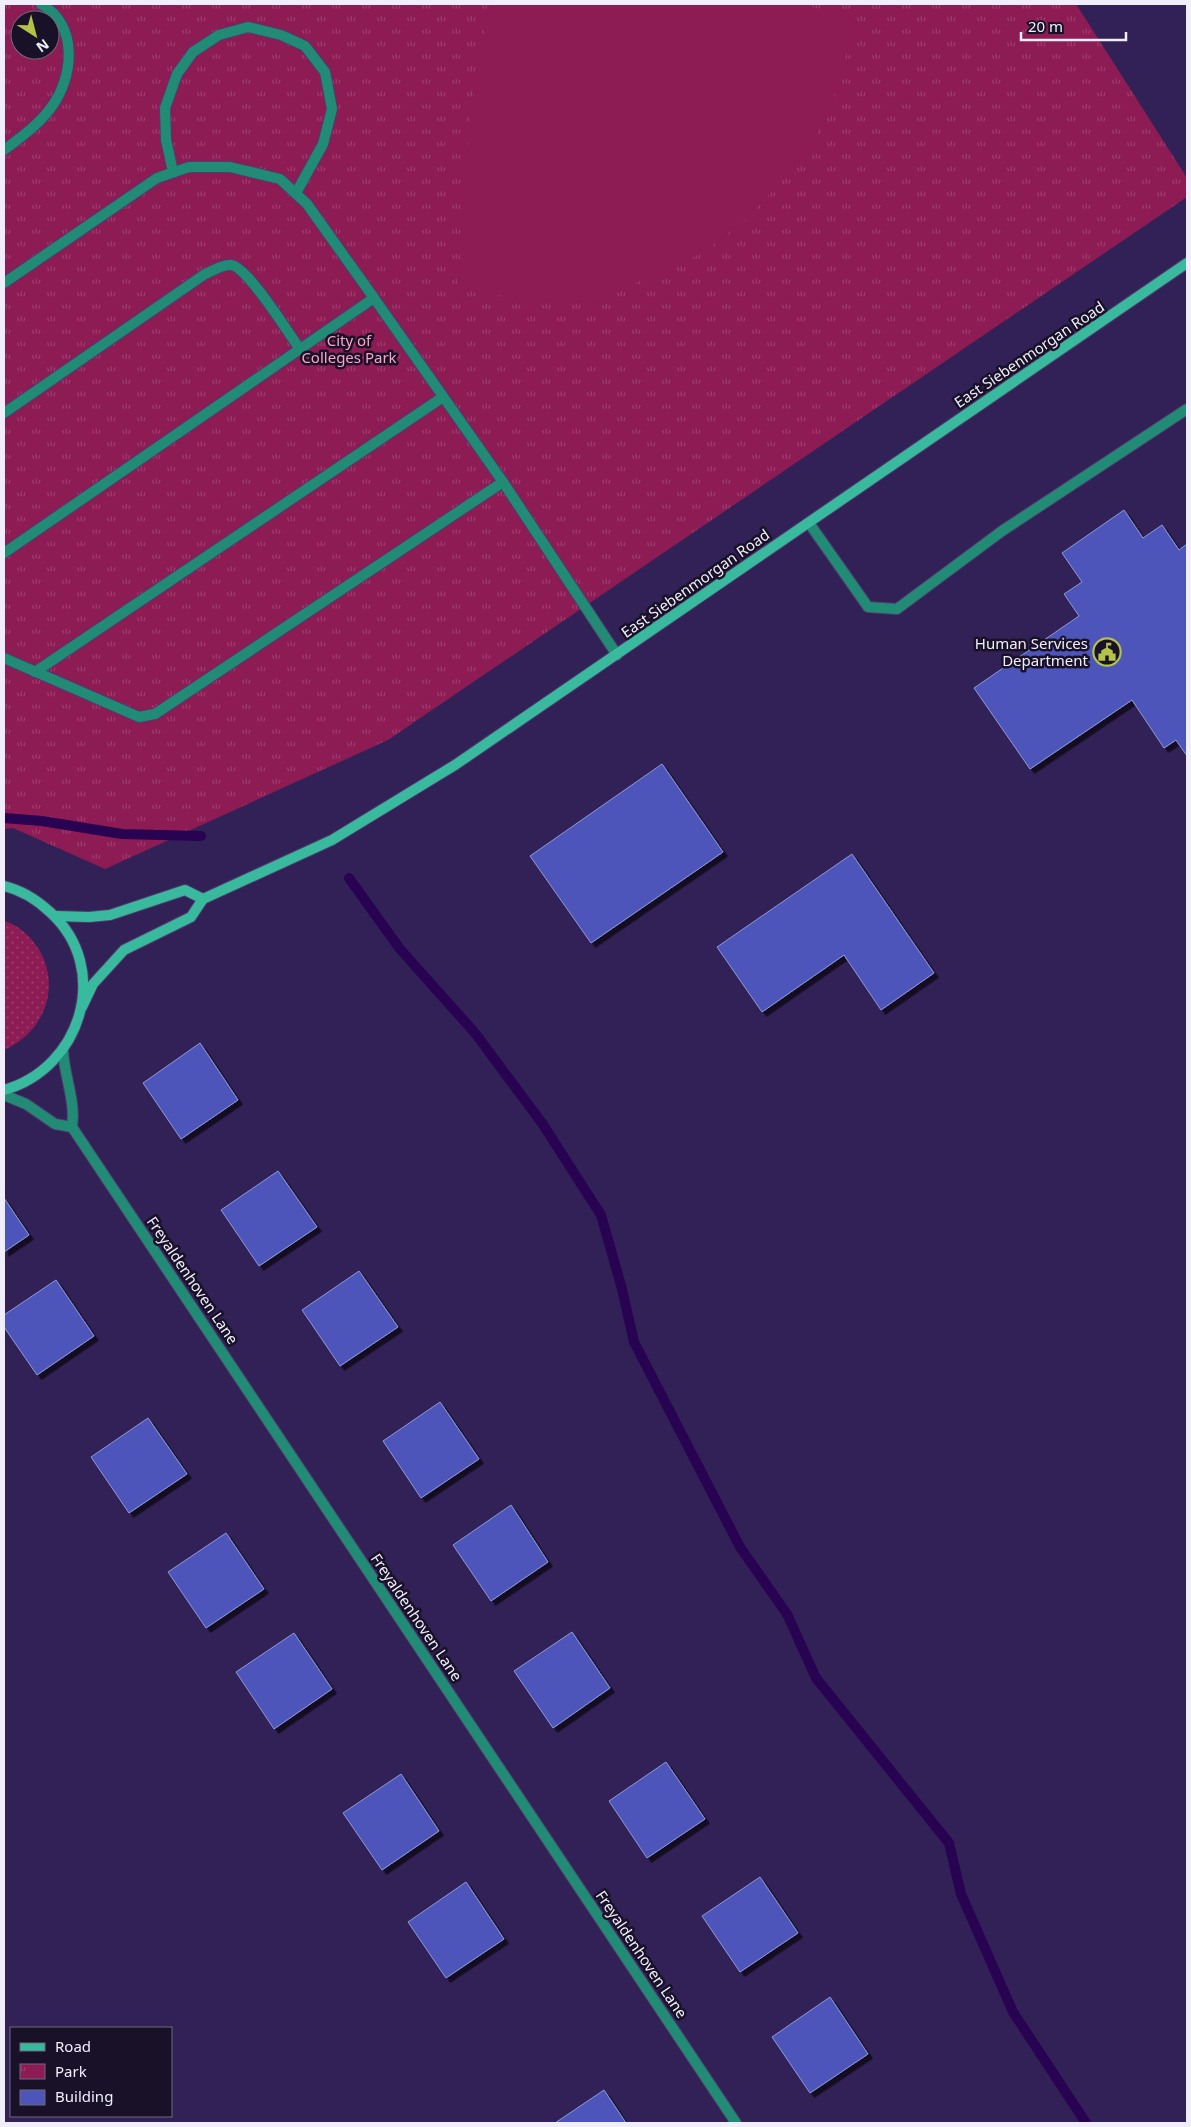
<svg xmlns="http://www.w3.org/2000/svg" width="1191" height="2127" font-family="'Noto Sans',sans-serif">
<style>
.grass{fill:url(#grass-dots)}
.park{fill:url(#park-tufts);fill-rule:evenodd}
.pitch{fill:#8d1b54}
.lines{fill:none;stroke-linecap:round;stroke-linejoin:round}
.stream{stroke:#270352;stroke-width:10}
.building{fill:#4d55ba;stroke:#8d99d7;filter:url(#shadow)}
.lane-casing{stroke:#4d3e6d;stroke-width:12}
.street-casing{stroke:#4d3e6d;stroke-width:12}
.secondary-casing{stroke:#4d3e6d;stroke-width:12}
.lane{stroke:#228b75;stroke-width:10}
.street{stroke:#228b75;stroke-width:10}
.secondary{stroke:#39ba9f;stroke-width:10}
.labels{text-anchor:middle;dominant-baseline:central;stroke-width:5;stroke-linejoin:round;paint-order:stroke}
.park-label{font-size:15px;fill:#fca4c5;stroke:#181128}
.street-label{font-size:15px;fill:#f1eefc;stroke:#181128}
.poi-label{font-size:15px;fill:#f1eefc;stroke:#181128;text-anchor:end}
</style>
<defs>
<pattern id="grass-dots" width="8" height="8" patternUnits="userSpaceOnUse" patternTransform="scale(1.25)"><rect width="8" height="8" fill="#8d1b54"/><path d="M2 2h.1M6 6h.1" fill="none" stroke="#9e3c6e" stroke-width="1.8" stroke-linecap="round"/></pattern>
<pattern id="park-tufts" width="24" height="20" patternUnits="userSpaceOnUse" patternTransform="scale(1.25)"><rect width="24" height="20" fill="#8d1b54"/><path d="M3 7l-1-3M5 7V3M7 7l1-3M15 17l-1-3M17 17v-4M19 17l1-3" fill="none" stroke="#9e3c6e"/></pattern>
<filter id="shadow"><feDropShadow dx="4.5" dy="4.5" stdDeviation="0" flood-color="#0009"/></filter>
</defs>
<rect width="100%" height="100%" fill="#322156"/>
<path class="grass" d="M4 921C14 923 25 932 32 940 64 978 48 1031 4 1050Z"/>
<path class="park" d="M4 4H1076L1187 178V197L388 740 105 869 13 828 4 829ZM20 20H50V50H20Z"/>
<polygon class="pitch" points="489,4 802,4 856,20 828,116 796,166 747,218 708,249 678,265 633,284 593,296 532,300 458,289 469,125"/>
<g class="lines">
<g class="stream">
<polyline points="4,818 42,821 122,834 201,836"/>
<polyline points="349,878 400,949 475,1033 542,1123 601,1215 622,1289 634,1342 740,1547 787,1614 816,1678 949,1843 961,1894 1013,2012 1086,2123"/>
</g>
</g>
<g class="building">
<polygon points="1124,510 1143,538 1162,525 1179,550 1187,544 1187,756 1176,740 1164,748 1132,700 1030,769 974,688 1079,616 1064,594 1082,582 1062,553"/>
<polygon points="662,764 723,852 591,943 530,856"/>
<polygon points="852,854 934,973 881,1010 844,955 762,1012 717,947"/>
<polygon points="200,1043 238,1100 181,1139 143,1083"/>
<polygon points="278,1171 317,1227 259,1266 221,1210"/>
<polygon points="4,1198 29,1235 4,1252"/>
<polygon points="359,1271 398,1327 340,1366 302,1310"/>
<polygon points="56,1280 94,1336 37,1375 4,1327 4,1315"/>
<polygon points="440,1402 479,1459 421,1498 383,1441"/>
<polygon points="148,1418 187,1474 129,1513 91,1457"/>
<polygon points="511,1505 548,1562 491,1601 453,1545"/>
<polygon points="226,1533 264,1589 206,1628 168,1572"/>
<polygon points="572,1632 610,1688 553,1728 514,1671"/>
<polygon points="294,1633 332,1689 274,1729 236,1672"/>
<polygon points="666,1762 705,1819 647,1858 609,1801"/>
<polygon points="401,1774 439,1831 382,1870 343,1813"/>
<polygon points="760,1877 798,1933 740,1972 702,1916"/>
<polygon points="466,1882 504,1939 446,1978 408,1922"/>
<polygon points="830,1997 868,2054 810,2093 772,2037"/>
<polygon points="604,2090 626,2123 555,2123"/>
</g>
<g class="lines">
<g class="lane-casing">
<g id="lane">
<path d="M4 150C20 138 38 125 50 109 74 78 79 25 41 4"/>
<polyline points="173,172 166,140 165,108 177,74 193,52 219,35 248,27 281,35 305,46 325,72 332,109 323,144 296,193"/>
<polyline points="4,283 157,178 189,167 230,167 280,179 307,204 374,298"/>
<path d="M4 413 205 274C213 271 222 264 231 265 248 267 288 333 300 349L374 298 503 482 617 655"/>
<polyline points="809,523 868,607 897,609 1002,531 1187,409"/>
<polyline points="4,553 300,349"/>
<polyline points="4,658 139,717 155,714 503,482"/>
<polyline points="35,672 443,397"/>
</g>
</g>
<g class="street-casing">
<g id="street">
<path d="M63 1050C64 1076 76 1101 72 1127L736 2123"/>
<polyline points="4,1095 26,1104 55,1124 72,1127"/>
</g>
</g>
<g class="secondary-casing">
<g id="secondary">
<path d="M4 886C21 890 37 900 50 912 112 968 82 1068 4 1090"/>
<polyline points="55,916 89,917 110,915 185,890 203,899"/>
<polyline points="82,1007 93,984 124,950 191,917 203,899 332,840 455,765 1187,263"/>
</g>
</g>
<use href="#lane" class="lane"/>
<use href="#street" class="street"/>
<use href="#secondary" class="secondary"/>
</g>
<defs>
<g id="civic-ring" transform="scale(1.4375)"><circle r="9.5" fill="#181128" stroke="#b4c24a" stroke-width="1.5"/><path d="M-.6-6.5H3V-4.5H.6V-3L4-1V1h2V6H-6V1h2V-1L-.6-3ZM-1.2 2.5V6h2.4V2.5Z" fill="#b4c24a"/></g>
</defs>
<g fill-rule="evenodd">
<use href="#civic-ring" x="1107" y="652"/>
</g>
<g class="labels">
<g class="park-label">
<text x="349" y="340">City of<tspan x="349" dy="17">Colleges Park</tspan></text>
</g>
<g class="street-label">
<text transform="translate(1029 354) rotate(-34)">East Siebenmorgan Road</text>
<text transform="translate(695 583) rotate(-35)">East Siebenmorgan Road</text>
<text transform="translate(193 1280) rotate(56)">Freyaldenhoven Lane</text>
<text transform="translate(417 1617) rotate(56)">Freyaldenhoven Lane</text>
<text transform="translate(642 1954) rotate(56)">Freyaldenhoven Lane</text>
</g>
<g class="poi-label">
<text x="1088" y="643">Human Services<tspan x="1088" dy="17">Department</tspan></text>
</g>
</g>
<rect width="1191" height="2127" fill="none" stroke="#f1eefc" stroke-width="10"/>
<rect x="10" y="2027" width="162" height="90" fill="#181128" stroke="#6f697d"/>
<rect x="20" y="2043" width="25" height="8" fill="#39ba9f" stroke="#6f697d"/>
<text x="55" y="2052" font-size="15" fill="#f1eefc">Road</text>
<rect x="20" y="2064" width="25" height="15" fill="url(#park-tufts)" stroke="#6f697d"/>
<text x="55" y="2077" font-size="15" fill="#f1eefc">Park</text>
<rect x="20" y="2090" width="25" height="15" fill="#4d55ba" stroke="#6f697d"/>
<text x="55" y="2102" font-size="15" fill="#f1eefc">Building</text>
<g transform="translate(35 35) rotate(144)"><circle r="24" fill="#181128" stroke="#6f697d"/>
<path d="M0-4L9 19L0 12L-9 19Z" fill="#b4c24a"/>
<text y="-8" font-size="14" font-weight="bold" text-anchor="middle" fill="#f1eefc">N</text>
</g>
<path d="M1021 32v8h105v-8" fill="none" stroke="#f1eefc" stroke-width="2.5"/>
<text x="1028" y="32" font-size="15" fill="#f1eefc" stroke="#181128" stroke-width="4" paint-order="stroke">20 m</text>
</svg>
